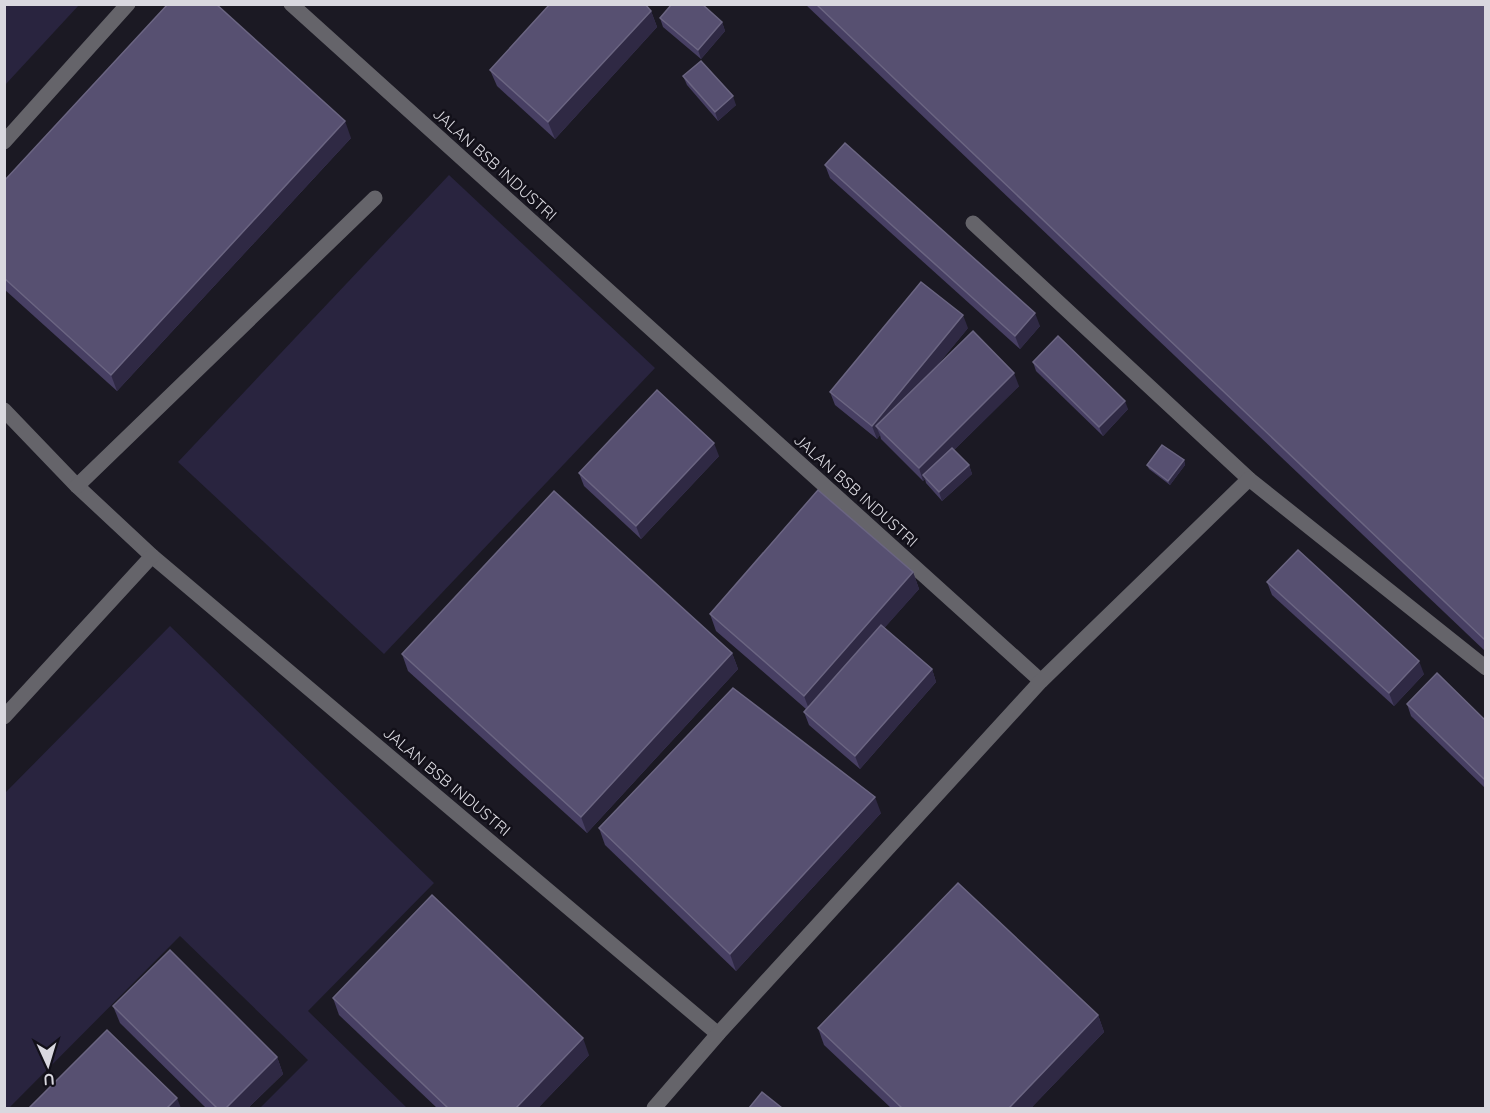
<svg xmlns="http://www.w3.org/2000/svg" width="1490" height="1113" font-family="Quicksand,sans-serif">
<style>
.green{fill:#29243f}
.lines{fill:none;stroke-linecap:round;stroke-linejoin:round}
.minor{stroke:#65646a;stroke-width:15}
.wall{fill:#473f63}
.shaded-wall{fill:#2f2944}
.building{fill:#575071;stroke:#6b6582;stroke-width:1.5}
.labels{text-anchor:middle;dominant-baseline:central;stroke-width:5;stroke-linejoin:round;paint-order:stroke}
.street-label{font-size:16px;fill:#d9d8df;stroke:#121019}
</style>
<rect width="100%" height="100%" fill="#1b1923"/>
<g class="green">
<polygon points="5,4 79,5 5,85 4,5"/>
<polygon points="449,175 655,368 384,654 178,462"/>
<polygon points="170,626 434,883 308,1011 407,1108 260,1108 308,1060 180,936 9,1108 5,1108 5,793"/>
</g>
<g class="lines">
<g class="minor">
<polyline points="291,4 1041,681"/>
<polyline points="4,142 128,4"/>
<polyline points="973,223 1249,479"/>
<polyline points="4,410 77,486 152,556 718,1034"/>
<polyline points="77,486 375,198"/>
<polyline points="4,717 152,556"/>
<polyline points="654,1108 718,1034 1041,681 1249,479 1486,668"/>
</g>
</g>
<g class="wall">
<polygon points="805,4 1485,4 1485,651"/>
<polygon points="651,11 657,27 555,139 497,86 490,70"/>
<polygon points="660,18 722,22 725,31 701,59 663,27"/>
<polygon points="683,76 736,105 718,121 687,85"/>
<polygon points="351,138 117,391 4,289 4,181"/>
<polygon points="825,165 1040,326 1020,349 830,178"/>
<polygon points="968,328 934,369 1019,386 954,450 969,465 972,474 942,501 926,483 925,479 923,481 881,439 880,435 877,439 835,405 830,392"/>
<polygon points="1033,362 1128,409 1103,436 1036,371"/>
<polygon points="719,456 641,539 584,486 579,473"/>
<polygon points="1184,460 1185,465 1170,485 1149,469 1147,465"/>
<polygon points="913,572 919,589 884,628 932,669 936,682 860,769 809,725 804,712 806,709 716,631 710,614"/>
<polygon points="1267,582 1424,674 1394,706 1272,595"/>
<polygon points="732,653 738,669 587,833 408,671 402,654"/>
<polygon points="1407,704 1485,720 1485,788 1411,716"/>
<polygon points="881,813 736,971 605,845 599,828"/>
<polygon points="333,998 589,1055 538,1108 437,1108 339,1015"/>
<polygon points="113,1006 277,1057 283,1074 248,1108 206,1108 120,1023"/>
<polygon points="1098,1015 1104,1032 1031,1108 891,1108 824,1045 818,1028"/>
</g>
<g class="shaded-wall">
<polygon points="651,11 657,27 555,139 548,122"/>
<polygon points="722,22 725,31 701,59 698,50"/>
<polygon points="733,96 736,105 718,121 715,112"/>
<polygon points="345,121 351,138 117,391 111,375"/>
<polygon points="1035,313 1040,326 1020,349 1015,336"/>
<polygon points="963,315 968,328 883,432 876,426 880,435 877,439 872,426"/>
<polygon points="1014,373 1019,386 926,478 923,475 925,479 923,481 919,468"/>
<polygon points="1125,401 1128,409 1103,436 1099,427"/>
<polygon points="714,443 719,456 641,539 636,526"/>
<polygon points="1184,460 1185,465 1170,485 1168,481"/>
<polygon points="969,465 972,474 942,501 939,492"/>
<polygon points="913,572 919,589 810,712 804,696"/>
<polygon points="732,653 738,669 587,833 581,817"/>
<polygon points="1419,661 1424,674 1394,706 1389,693"/>
<polygon points="932,669 936,682 860,769 855,756"/>
<polygon points="875,797 881,813 736,971 730,954"/>
<polygon points="1098,1015 1104,1032 1031,1108 1009,1108"/>
<polygon points="583,1038 589,1055 538,1108 516,1108"/>
<polygon points="277,1057 283,1074 248,1108 226,1108"/>
<polygon points="177,1098 181,1108 167,1108"/>
</g>
<g class="building">
<polygon points="168,4 216,4 345,121 111,375 4,278 4,181"/>
<polygon points="550,4 645,4 651,11 548,122 490,70"/>
<polygon points="672,4 702,4 722,22 698,50 660,18"/>
<polygon points="816,4 1485,4 1485,640"/>
<polygon points="701,61 733,96 715,112 683,76"/>
<polygon points="845,143 1035,313 1015,336 825,165"/>
<polygon points="921,282 963,315 872,426 830,392"/>
<polygon points="973,331 1014,373 919,468 876,426"/>
<polygon points="1058,336 1125,401 1099,427 1033,362"/>
<polygon points="657,390 714,443 636,526 579,473"/>
<polygon points="1162,445 1184,460 1168,481 1147,465"/>
<polygon points="952,448 969,465 939,492 923,475"/>
<polygon points="818,490 913,572 804,696 710,614"/>
<polygon points="554,491 732,653 581,817 402,654"/>
<polygon points="1298,550 1419,661 1389,693 1267,582"/>
<polygon points="881,625 932,669 855,756 804,712"/>
<polygon points="1437,673 1485,720 1485,780 1407,704"/>
<polygon points="733,688 875,797 730,954 599,828"/>
<polygon points="958,883 1098,1015 1009,1108 902,1108 818,1028"/>
<polygon points="432,895 583,1038 516,1108 448,1108 333,998"/>
<polygon points="170,950 277,1057 226,1108 217,1108 113,1006"/>
<polygon points="107,1030 177,1098 167,1108 29,1108"/>
<polygon points="762,1092 782,1108 749,1108"/>
</g>
<g class="labels">
<g class="street-label">
<text transform="translate(495 164) rotate(42)">JALAN BSB INDUSTRI</text>
<text transform="translate(856 490) rotate(42)">JALAN BSB INDUSTRI</text>
<text transform="translate(447 781) rotate(40)">JALAN BSB INDUSTRI</text>
</g>
</g>
<rect width="1490" height="1113" fill="none" stroke="#d9d8df" stroke-width="12"/>
<g transform="translate(48 1065) rotate(176)" stroke="#121019" stroke-width="4.5" paint-order="stroke">
<path d="M0-4.5L10 22L0 15L-10 22Z" fill="#d9d8df"/>
<text y="-9" font-size="16" font-weight="bold" text-anchor="middle" fill="#d9d8df">U</text>
</g>
</svg>
